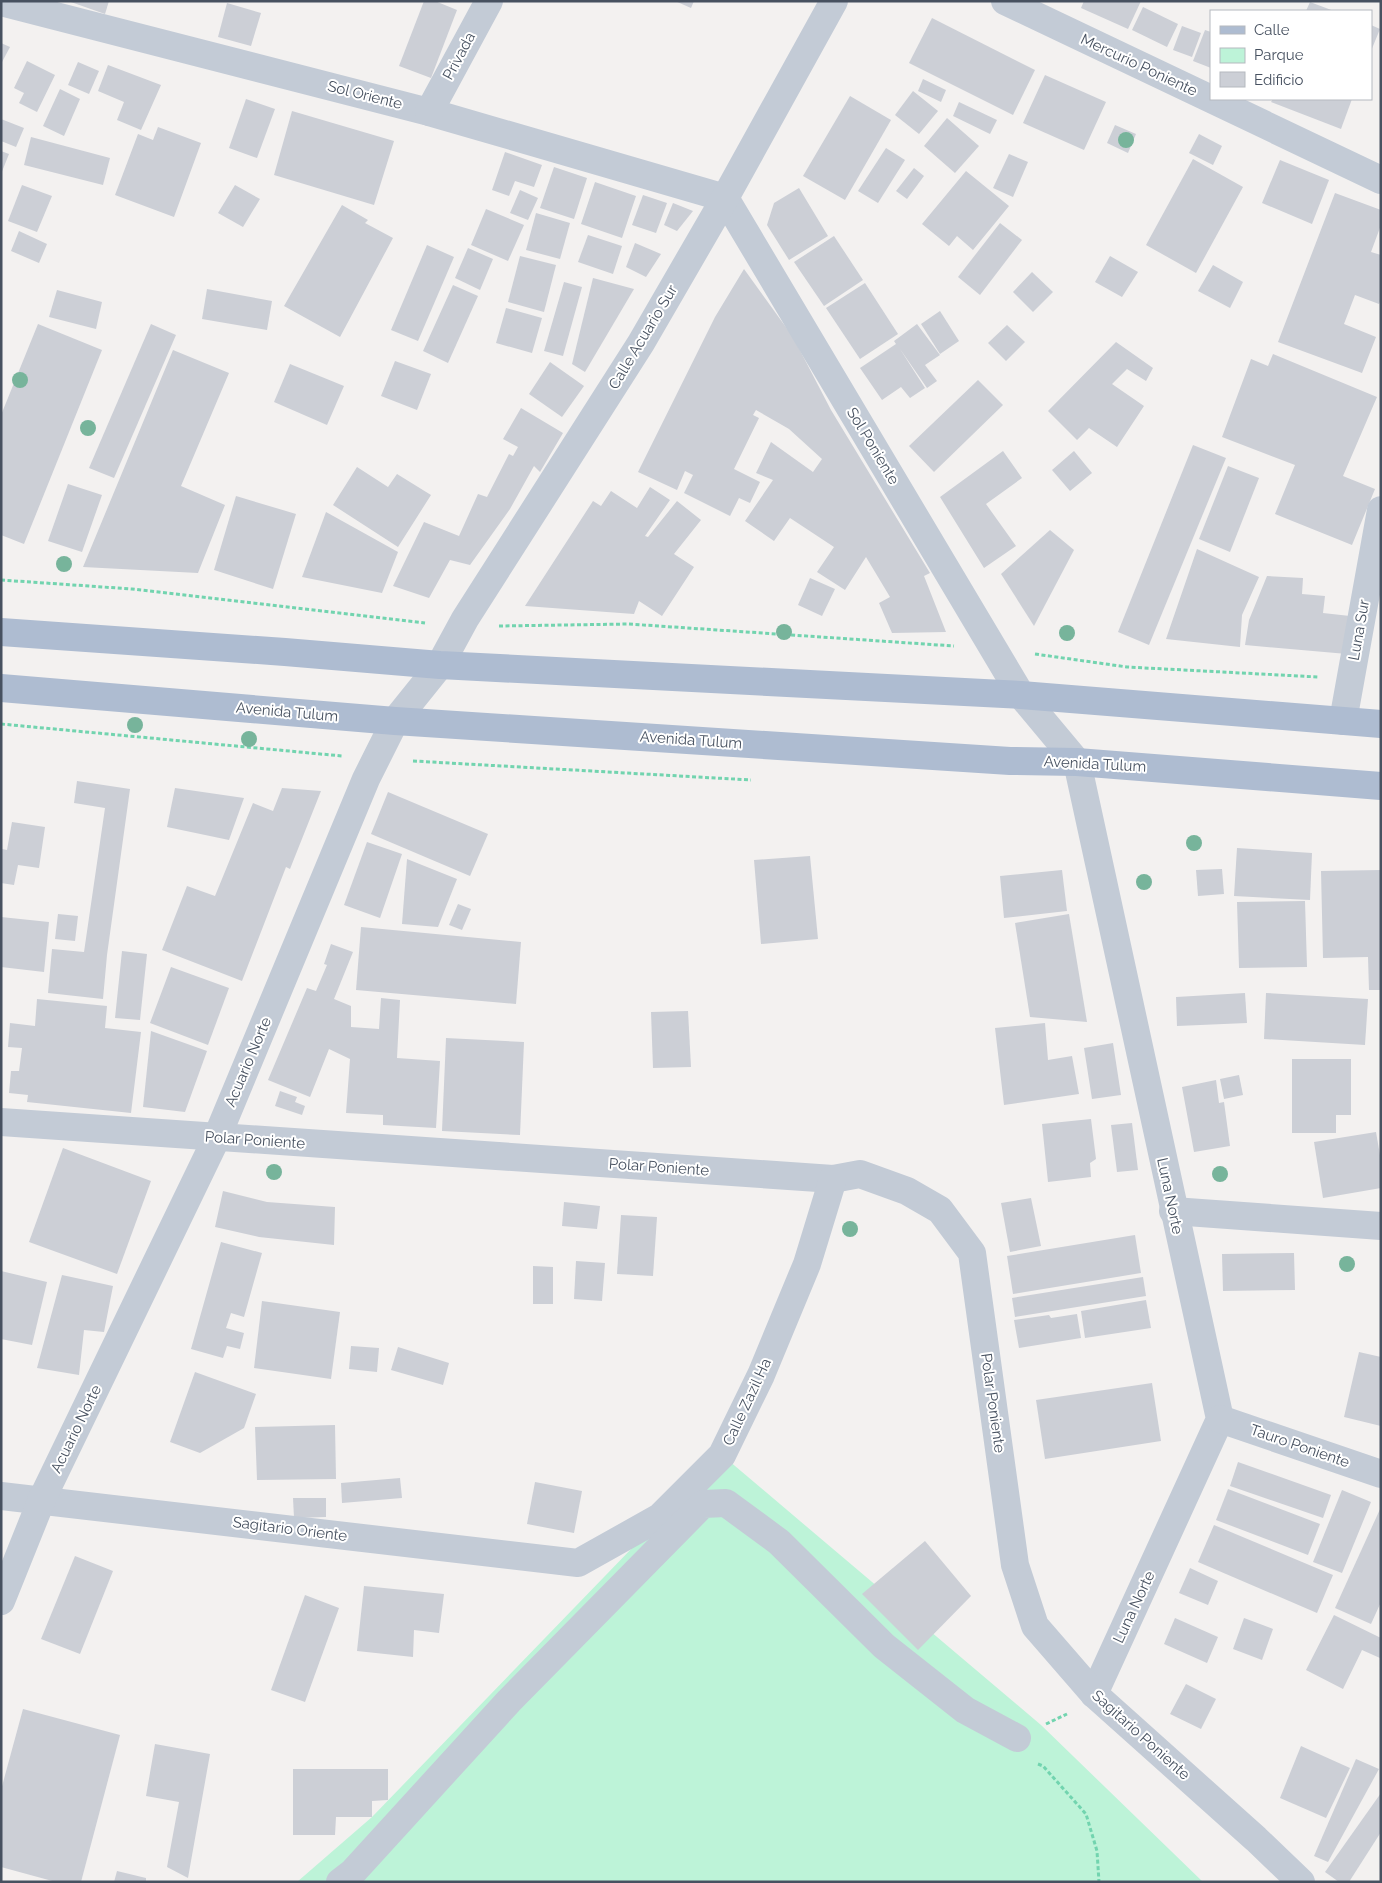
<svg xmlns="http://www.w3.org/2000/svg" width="1382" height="1883" font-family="Raleway,sans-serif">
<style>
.green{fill:#bdf3d8}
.building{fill:#cccfd6}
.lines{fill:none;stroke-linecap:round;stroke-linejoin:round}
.path{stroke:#72d4af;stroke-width:3;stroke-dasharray:4 2.5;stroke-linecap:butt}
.street{stroke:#c3cbd6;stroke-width:28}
.primary{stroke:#aebcd1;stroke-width:28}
.tree{fill:#77b49b}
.labels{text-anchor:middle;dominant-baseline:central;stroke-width:4;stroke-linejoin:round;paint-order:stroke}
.street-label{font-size:15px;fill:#475160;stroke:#fff}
</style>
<rect width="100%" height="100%" fill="#f3f1f0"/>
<polygon class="green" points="722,1455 1041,1725 1203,1882 297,1882 372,1817"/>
<g class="building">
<polygon points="68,1 109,1 105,14"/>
<polygon points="424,1 435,1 457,10 431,78 399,66"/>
<polygon points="675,1 694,1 691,8"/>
<polygon points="1084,1 1141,1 1128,29 1081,8"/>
<polygon points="1310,2 1334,11 1306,11"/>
<polygon points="227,3 261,13 251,46 218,37"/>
<polygon points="1143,7 1178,24 1167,47 1132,30"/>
<polygon points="932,18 1035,70 1013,115 909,63"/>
<polygon points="1371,25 1380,29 1371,51"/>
<polygon points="1182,26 1201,33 1192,57 1173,50"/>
<polygon points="1205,30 1211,32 1211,68 1193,61"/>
<polygon points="1,43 10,47 1,64"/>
<polygon points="27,61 55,75 37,112 19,103 24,93 14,88"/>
<polygon points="78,62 99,71 89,94 68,85"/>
<polygon points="108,65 161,85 141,130 117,120 124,102 98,91"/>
<polygon points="1045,75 1106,102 1084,150 1023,123"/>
<polygon points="923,79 946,90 941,102 918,91"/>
<polygon points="60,89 80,99 64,136 43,126"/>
<polygon points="913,91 938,111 919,134 895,115"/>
<polygon points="850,96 891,120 845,200 803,176"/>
<polygon points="246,99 275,109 257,158 229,148"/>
<polygon points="1273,99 1352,99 1341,129 1271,102"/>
<polygon points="959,102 997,120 990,134 953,116"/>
<polygon points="292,111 394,141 374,205 274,175"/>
<polygon points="947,118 979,146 955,173 924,146"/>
<polygon points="1,119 24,128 16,147 1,141"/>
<polygon points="1115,125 1136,134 1128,153 1107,143"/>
<polygon points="158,127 201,143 174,217 115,195 138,134 153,140"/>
<polygon points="1199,134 1222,146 1213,165 1189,153"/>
<polygon points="31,137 110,158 103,185 24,165"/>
<polygon points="886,148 905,160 878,203 858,191"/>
<polygon points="1,151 9,154 1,174"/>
<polygon points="505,152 542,165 534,187 515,181 509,196 492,190"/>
<polygon points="1009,154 1028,162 1013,197 993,188"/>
<polygon points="1193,159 1243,187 1196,273 1146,245"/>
<polygon points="1280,160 1329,180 1312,224 1262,203"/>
<polygon points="554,167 587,178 574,219 540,208"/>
<polygon points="914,168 924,176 907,199 896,191"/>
<polygon points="966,171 1009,206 973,250 957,236 949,246 922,224"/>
<polygon points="595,182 636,196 622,238 581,224"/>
<polygon points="22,185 52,196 37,232 8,221"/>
<polygon points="235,185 260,199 243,227 218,213"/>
<polygon points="799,188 828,236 789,260 767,225 774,203"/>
<polygon points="520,190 538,198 528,220 510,213"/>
<polygon points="1335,193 1381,210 1381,225 1371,252 1381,255 1381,300 1379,304 1355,295 1344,324 1376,337 1362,373 1278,342"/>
<polygon points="643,195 667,203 656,233 632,225"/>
<polygon points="673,203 693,211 677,231 664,225"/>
<polygon points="342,205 368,220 365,223 393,238 340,337 284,306"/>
<polygon points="486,209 524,225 508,261 471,245"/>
<polygon points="536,213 570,223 560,259 526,250"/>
<polygon points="1000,223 1022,240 980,295 958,277"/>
<polygon points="19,231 47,244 39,263 11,251"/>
<polygon points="588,235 622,246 613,274 578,262"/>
<polygon points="834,236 863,280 824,306 794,262"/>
<polygon points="635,243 661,254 646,277 626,267"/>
<polygon points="427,245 454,257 418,341 391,330"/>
<polygon points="468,248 493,259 480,290 455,278"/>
<polygon points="520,256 556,265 544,312 508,302"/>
<polygon points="1110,256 1138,272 1122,297 1095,282"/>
<polygon points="1213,265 1243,282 1230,308 1198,291"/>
<polygon points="744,269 793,337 831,410 930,573 924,576 946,632 892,633 879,603 890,597 866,557 845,590 817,572 834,547 790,518 774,541 745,521 773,480 756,473 771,442 813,472 822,459 789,429 756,410 753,415 759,418 734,469 760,482 750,503 739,498 730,516 684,493 693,475 685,471 677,490 638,472 715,317"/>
<polygon points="1032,272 1053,292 1033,312 1013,292"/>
<polygon points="593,278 634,289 585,372 572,364"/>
<polygon points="564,282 582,287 563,356 544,351"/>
<polygon points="865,283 898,334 860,359 826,308"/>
<polygon points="453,285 478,296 448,363 423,351"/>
<polygon points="207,289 272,301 267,330 202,319"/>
<polygon points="57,290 102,302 96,329 49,317"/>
<polygon points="506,308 542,318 532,353 496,343"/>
<polygon points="940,311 959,341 940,354 921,324"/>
<polygon points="38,324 102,350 24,544 1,535 1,415"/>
<polygon points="151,324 176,335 114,478 89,468"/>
<polygon points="917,324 940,355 925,365 937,381 927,388 900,349 925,388 910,398 901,387 882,400 860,368 896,344 894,341"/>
<polygon points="1007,325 1025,342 1006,361 988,343"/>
<polygon points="1116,342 1153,368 1146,381 1127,369 1112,384 1144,406 1117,447 1089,428 1077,440 1048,411"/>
<polygon points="173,350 229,373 181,486 225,505 198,573 83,567"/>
<polygon points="1273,354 1377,397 1343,476 1375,489 1352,545 1275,514 1295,465 1222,437 1251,359 1268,366"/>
<polygon points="395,361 431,374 417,410 381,396"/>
<polygon points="550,362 584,386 562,417 529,394"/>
<polygon points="290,364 344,386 327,425 274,402"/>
<polygon points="978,380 1003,405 934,472 909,446"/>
<polygon points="521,408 563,433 540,472 534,466 510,509 470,565 450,560 429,598 393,586 424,522 459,536 478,494 487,497 509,454 513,456 518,447 503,439"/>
<polygon points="1193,445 1226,458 1149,645 1118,632"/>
<polygon points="1003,451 1022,478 986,504 1016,546 984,568 940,497"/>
<polygon points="1074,451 1092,473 1070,491 1052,470"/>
<polygon points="1228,466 1259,478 1230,552 1199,539"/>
<polygon points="357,467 388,487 397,474 431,495 398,547 333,505"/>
<polygon points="68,484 102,495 82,552 48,541"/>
<polygon points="650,487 670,500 645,536 648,537 677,501 701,520 674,554 694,567 662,616 639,601 634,614 525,606 593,501 601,506 611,491 637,508"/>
<polygon points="236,496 296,514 273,589 214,570"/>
<polygon points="326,512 398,552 382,593 302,577"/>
<polygon points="1050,530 1074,550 1034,626 1001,574"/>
<polygon points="1197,549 1259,577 1242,615 1240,647 1166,639"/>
<polygon points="1267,576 1303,578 1302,594 1325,596 1323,613 1350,616 1347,654 1245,645 1249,620"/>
<polygon points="810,578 835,589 822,616 798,605"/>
<polygon points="77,781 130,789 107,955 103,999 48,993 52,949 84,952 105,808 74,803"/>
<polygon points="175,788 244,798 229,840 167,827"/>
<polygon points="282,788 321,791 290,869 286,867 242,981 162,950 187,886 215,896 253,803 273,811"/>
<polygon points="388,792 488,834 470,876 371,834"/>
<polygon points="12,822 45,827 39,868 18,865 14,885 1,883 2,849 7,850"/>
<polygon points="367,842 402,854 380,918 344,905"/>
<polygon points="1237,848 1312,853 1310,900 1234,896"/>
<polygon points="810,856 818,939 761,944 754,860"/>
<polygon points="407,859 457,879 438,927 402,924"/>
<polygon points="1222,869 1224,894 1198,896 1196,870"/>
<polygon points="1062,870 1067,911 1004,918 1000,876"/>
<polygon points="1381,870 1381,990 1369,990 1368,957 1323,958 1321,871"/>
<polygon points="1305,901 1307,967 1239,968 1237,902"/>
<polygon points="458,904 471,909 462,930 449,925"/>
<polygon points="58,914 78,916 75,941 55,939"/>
<polygon points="1069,914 1087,1022 1030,1017 1015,923"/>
<polygon points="1,917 49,922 44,972 1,967"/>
<polygon points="361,927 521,942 516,1004 356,990"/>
<polygon points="331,944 353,952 334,999 351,1006 351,1027 379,1029 381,998 400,1000 397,1058 440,1061 436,1128 383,1125 383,1115 346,1113 350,1059 329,1049 310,1097 268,1080 307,988 316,991 327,965 324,964"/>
<polygon points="122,951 147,954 140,1020 115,1018"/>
<polygon points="171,967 229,988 208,1045 150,1023"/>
<polygon points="1245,993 1247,1023 1177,1026 1176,997"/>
<polygon points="1266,993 1368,999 1365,1045 1264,1039"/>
<polygon points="37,999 107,1006 105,1028 141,1032 131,1113 27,1102 28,1095 9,1093 11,1071 19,1071 22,1048 8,1047 10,1023 35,1026"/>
<polygon points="688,1011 691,1067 653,1068 651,1012"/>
<polygon points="1045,1023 1048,1060 1072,1056 1079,1094 1004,1105 995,1028"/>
<polygon points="151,1031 207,1051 185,1112 143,1107"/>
<polygon points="446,1038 524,1042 520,1135 442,1131"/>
<polygon points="1113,1043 1121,1095 1092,1099 1084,1048"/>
<polygon points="1292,1059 1351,1059 1351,1115 1336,1115 1336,1133 1292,1133"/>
<polygon points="1239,1075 1243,1095 1224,1099 1220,1079"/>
<polygon points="1216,1080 1219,1103 1224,1102 1230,1146 1194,1152 1182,1087"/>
<polygon points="280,1091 297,1097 295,1102 305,1106 302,1115 275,1106"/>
<polygon points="1091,1119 1096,1159 1090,1163 1091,1177 1048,1182 1042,1124"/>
<polygon points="1132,1123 1138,1170 1117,1172 1111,1125"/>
<polygon points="1376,1132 1381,1161 1381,1188 1323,1198 1314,1142"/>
<polygon points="63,1148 151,1181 117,1274 29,1242"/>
<polygon points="223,1191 267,1202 335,1207 334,1245 259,1237 215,1227"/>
<polygon points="1031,1198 1041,1246 1010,1252 1001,1203"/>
<polygon points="564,1202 600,1206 597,1229 562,1226"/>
<polygon points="621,1215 657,1217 653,1276 617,1274"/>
<polygon points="1135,1235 1141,1273 1013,1294 1007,1256"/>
<polygon points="221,1242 262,1253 244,1317 231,1313 226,1328 244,1333 240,1349 227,1346 223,1358 191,1349"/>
<polygon points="1294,1253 1295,1290 1223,1291 1222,1254"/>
<polygon points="576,1261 605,1263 602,1301 574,1299"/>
<polygon points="533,1266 553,1267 553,1304 533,1304"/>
<polygon points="1,1271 47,1282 32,1345 1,1339"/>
<polygon points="62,1275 113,1286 104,1332 84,1330 79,1375 37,1368"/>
<polygon points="1143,1277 1146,1296 1015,1317 1012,1298"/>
<polygon points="1146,1300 1151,1328 1085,1338 1081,1311"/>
<polygon points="262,1301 340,1312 331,1379 254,1368"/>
<polygon points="1077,1314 1081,1338 1019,1348 1014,1320 1049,1315 1051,1318"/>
<polygon points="351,1346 379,1348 377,1372 349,1369"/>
<polygon points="398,1347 449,1363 443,1385 391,1370"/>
<polygon points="1359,1352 1381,1357 1381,1426 1344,1417"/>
<polygon points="195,1372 256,1394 244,1428 200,1453 170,1442"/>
<polygon points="1152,1383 1161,1441 1045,1459 1036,1400"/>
<polygon points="335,1425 336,1479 257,1480 255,1427"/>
<polygon points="1238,1462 1331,1495 1323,1518 1230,1486"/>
<polygon points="400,1478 402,1498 342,1503 341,1483"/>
<polygon points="535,1482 582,1491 574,1533 527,1524"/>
<polygon points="1228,1489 1320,1524 1308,1555 1216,1520"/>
<polygon points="1342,1490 1371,1502 1342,1573 1313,1562"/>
<polygon points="293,1498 326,1498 326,1517 294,1518"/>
<polygon points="1381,1507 1381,1602 1371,1624 1335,1608"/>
<polygon points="1214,1525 1333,1575 1317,1613 1198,1562"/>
<polygon points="925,1541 971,1596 918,1650 862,1594"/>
<polygon points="75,1556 113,1571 80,1654 41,1639"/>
<polygon points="1190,1568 1218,1581 1208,1605 1179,1593"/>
<polygon points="364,1586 444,1594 439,1633 414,1630 413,1657 357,1651"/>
<polygon points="305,1595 339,1608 305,1702 271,1690"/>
<polygon points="1334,1615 1381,1638 1380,1658 1362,1650 1343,1689 1306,1670"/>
<polygon points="1175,1618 1218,1637 1207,1663 1164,1644"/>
<polygon points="1244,1618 1273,1629 1262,1660 1233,1649"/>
<polygon points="1186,1684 1216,1699 1201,1729 1170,1714"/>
<polygon points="23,1709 120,1735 81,1882 56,1882 1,1867 1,1790"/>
<polygon points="155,1744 210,1754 188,1878 167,1867 179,1802 146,1796"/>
<polygon points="1301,1746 1350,1768 1326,1818 1280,1798"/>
<polygon points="1356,1759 1379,1769 1328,1862 1314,1856"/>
<polygon points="293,1769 388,1769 388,1800 372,1801 372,1817 336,1817 335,1835 293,1835"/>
<polygon points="1381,1793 1381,1832 1349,1882 1339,1882 1325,1872"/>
<polygon points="117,1871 146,1878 146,1882 114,1882"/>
</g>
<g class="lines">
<g class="path">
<polyline points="1,580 132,589 425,623"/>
<polyline points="499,626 629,624 954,646"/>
<polyline points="1035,654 1127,667 1318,677"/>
<polyline points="1,724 342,756"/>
<polyline points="413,761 751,780"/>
<polyline points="1046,1724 1067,1714"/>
<polyline points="1038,1764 1043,1766 1086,1814 1097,1851 1099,1882"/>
</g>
<g class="street">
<polyline points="1005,1 1381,180"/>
<polyline points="1,2 429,112 725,198 1021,695 1077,762 1220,1419 1094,1694"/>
<polyline points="429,112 489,1"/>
<polyline points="1343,721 1381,510"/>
<polyline points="1,1122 833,1179 860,1174 907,1191 940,1210 972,1253 1015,1565 1035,1626 1094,1694 1256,1839 1301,1882"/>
<polyline points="1173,1211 1381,1226"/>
<polyline points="1220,1419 1381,1474"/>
<polyline points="1,1496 578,1563 660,1517 722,1455 761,1375 807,1264 833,1179"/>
<polyline points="1,1601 42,1499 217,1137 366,779 395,721 440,665 465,619 641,343 725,198 834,1"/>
<polyline points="340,1882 353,1872 509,1701 703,1504 726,1503 779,1542 884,1646 965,1710 1017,1738"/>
</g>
<g class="primary">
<polyline points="1,632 285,652 440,665 1021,695 1381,724"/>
<polyline points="1,688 395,721 1010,761 1077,762 1381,786"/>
</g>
</g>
<g class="tree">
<circle cx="1126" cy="140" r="8"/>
<circle cx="20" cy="380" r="8"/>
<circle cx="88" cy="428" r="8"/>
<circle cx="64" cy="564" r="8"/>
<circle cx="784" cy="632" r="8"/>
<circle cx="1067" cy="633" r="8"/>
<circle cx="135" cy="725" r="8"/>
<circle cx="249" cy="739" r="8"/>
<circle cx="1194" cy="843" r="8"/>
<circle cx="1144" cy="882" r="8"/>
<circle cx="274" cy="1172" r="8"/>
<circle cx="1220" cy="1174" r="8"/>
<circle cx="850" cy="1229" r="8"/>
<circle cx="1347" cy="1264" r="8"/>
</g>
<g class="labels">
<g class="street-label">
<text transform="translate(459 56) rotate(-62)">Privada</text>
<text transform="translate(1139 65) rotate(25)">Mercurio Poniente</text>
<text transform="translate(365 95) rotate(14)">Sol Oriente</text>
<text transform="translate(643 337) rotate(-59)">Calle Acuario Sur</text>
<text transform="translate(873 446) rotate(59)">Sol Poniente</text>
<text transform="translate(1359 630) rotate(-80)">Luna Sur</text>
<text transform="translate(287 712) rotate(5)">Avenida Tulum</text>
<text transform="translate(691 740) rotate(4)">Avenida Tulum</text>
<text transform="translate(1095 764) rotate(3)">Avenida Tulum</text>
<text transform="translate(248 1062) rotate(-67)">Acuario Norte</text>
<text transform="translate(255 1140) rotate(4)">Polar Poniente</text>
<text transform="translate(659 1167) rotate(4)">Polar Poniente</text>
<text transform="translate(1170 1196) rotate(78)">Luna Norte</text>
<text transform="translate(747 1402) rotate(-65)">Calle Zazil Ha</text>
<text transform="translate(993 1403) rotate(82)">Polar Poniente</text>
<text transform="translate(76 1429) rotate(-64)">Acuario Norte</text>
<text transform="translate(1300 1446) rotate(19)">Tauro Poniente</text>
<text transform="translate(290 1529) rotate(7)">Sagitario Oriente</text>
<text transform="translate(1134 1607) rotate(-65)">Luna Norte</text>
<text transform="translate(1141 1735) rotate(42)">Sagitario Poniente</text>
</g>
</g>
<rect width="1382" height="1883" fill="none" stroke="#475160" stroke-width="5"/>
<rect x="1210" y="10" width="162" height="90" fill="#ffffff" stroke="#b5b9bf"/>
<rect x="1220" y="26" width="25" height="8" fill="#aebcd1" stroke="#b5b9bf"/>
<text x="1254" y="35" font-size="15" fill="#475160">Calle</text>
<rect x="1220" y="48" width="25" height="15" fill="#bdf3d8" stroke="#b5b9bf"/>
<text x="1254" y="60" font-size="15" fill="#475160">Parque</text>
<rect x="1220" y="72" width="25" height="15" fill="#cccfd6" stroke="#b5b9bf"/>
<text x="1254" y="85" font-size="15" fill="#475160">Edificio</text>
</svg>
